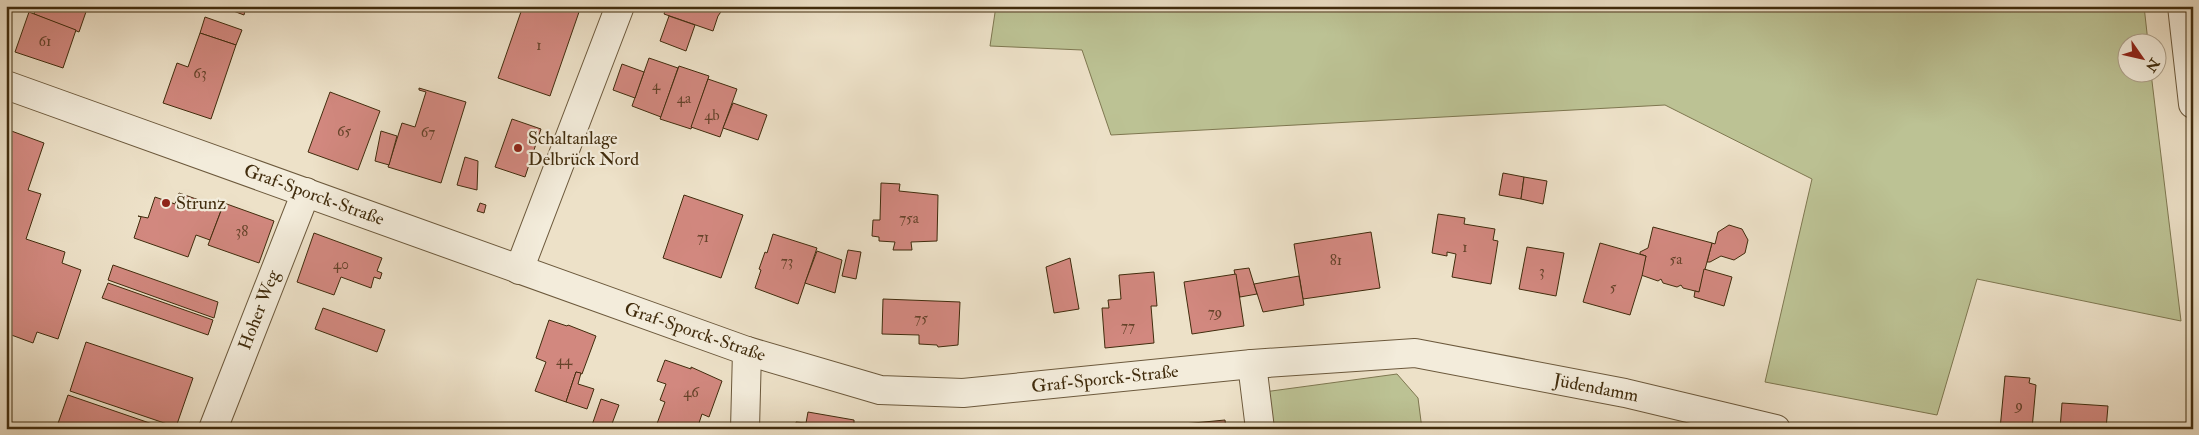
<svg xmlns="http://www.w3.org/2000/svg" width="2199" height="435" font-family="'IM FELL Double Pica',serif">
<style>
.green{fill:#bcc294;stroke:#7e7750}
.building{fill:#d2887f;stroke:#412c0d}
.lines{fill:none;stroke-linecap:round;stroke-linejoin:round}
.minor-casing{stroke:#6c593c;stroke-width:30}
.minor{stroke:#f3ecdb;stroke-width:28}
.poi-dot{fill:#8f2418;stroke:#f3ecdb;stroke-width:2}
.labels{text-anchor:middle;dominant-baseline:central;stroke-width:4.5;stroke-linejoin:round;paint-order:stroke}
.number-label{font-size:15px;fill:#65432a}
.poi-label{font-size:18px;fill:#412c0d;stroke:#f3ecdb;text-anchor:start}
.street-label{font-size:18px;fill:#412c0d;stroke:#f3ecdb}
</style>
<rect width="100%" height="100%" fill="#ede1c8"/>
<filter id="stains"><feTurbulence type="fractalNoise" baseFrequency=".004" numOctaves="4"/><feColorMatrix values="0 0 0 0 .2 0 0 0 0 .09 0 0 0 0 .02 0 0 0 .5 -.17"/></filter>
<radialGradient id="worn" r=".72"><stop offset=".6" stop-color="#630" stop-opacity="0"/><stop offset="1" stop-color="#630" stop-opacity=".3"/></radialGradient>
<g class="green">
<polygon points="996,6 2144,6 2148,42 2126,42 2126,72 2151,73 2181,321 1977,279 1937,415 1765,382 1812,179 1665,105 1111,135 1082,50 990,46"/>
<polygon points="1397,374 1418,398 1422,429 1268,429 1264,392"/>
</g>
<g class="building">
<polygon points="37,6 88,6 79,32 34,14"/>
<polygon points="220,6 246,6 244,15"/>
<polygon points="523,6 562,6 579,12 550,96 498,78"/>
<polygon points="667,6 725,6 718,16 713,31 664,14"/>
<polygon points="29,12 76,30 63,68 15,52"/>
<polygon points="669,16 695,25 686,51 660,41"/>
<polygon points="205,17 242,30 236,45 200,33"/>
<polygon points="200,33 236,45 211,119 163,103 177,63 188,67"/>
<polygon points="649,58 678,68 661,117 632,106"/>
<polygon points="622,64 644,72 635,98 613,90"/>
<polygon points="679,66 709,76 691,129 660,119"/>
<polygon points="708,79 737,89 720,137 691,127"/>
<polygon points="419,88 466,102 441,183 388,167 402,123 415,127 426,92 419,90"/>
<polygon points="330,92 380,111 358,170 308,152"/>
<polygon points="733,103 767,115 758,140 723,128"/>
<polygon points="512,119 541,129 525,177 495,167"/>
<polygon points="6,129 44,143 28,190 41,194 26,239 65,252 62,263 81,270 58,339 37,332 33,343 6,333"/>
<polygon points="381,131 397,136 389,165 375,161"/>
<polygon points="465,157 478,161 477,190 457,185"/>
<polygon points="1503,173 1524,177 1521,199 1499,195"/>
<polygon points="1524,177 1547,181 1543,204 1521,199"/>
<polygon points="881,183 900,184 899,191 938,195 937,241 911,242 912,250 893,250 895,242 879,241 879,237 872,236 873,220 880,220"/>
<polygon points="179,193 222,208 210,240 196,235 188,257 134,238 141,217 138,216 148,218 155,197 175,204"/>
<polygon points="684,195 743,215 721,278 663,258"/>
<polygon points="224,203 274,221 259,263 208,245"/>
<polygon points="480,203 486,205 484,213 477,211"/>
<polygon points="1438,214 1465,218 1464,224 1495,229 1493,240 1498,241 1491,284 1452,277 1456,254 1447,252 1447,256 1432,253"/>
<polygon points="1729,225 1742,229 1748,240 1745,253 1734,260 1721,256 1710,262 1707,262 1712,243 1715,244 1718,232"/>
<polygon points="1653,227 1712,243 1699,292 1683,288 1681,285 1677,287 1663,283 1661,279 1658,281 1641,275 1646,256 1640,254 1640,252 1648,248"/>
<polygon points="1371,232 1380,288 1303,299 1294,244"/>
<polygon points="314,233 382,258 377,271 382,273 380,279 374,277 371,288 341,277 334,295 297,282"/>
<polygon points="773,234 817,248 798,304 755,288 761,270 759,269 765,252 767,253"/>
<polygon points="1600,243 1646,256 1642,276 1630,315 1583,302"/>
<polygon points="1527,247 1564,253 1556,296 1519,289"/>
<polygon points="848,250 861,252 856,279 842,276"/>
<polygon points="817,251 842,260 835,293 805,283"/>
<polygon points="1070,258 1079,309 1054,313 1046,267"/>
<polygon points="113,265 218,302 214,318 108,280"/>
<polygon points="1249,268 1257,294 1240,297 1234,270"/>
<polygon points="1704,269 1732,277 1724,306 1694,297 1695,291 1699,292"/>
<polygon points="1154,272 1157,306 1151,306 1154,343 1105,348 1102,308 1109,308 1108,300 1121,299 1119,275"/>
<polygon points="1236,274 1244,326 1192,334 1184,282"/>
<polygon points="1299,276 1304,305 1263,312 1254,284"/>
<polygon points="108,283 213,320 208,335 102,298"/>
<polygon points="883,299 960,302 958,345 938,347 937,345 919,344 919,335 882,334"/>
<polygon points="323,308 385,330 377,352 315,329"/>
<polygon points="549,320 567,326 568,325 596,336 582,374 576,372 566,402 535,391 546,362 536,358"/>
<polygon points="86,342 193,378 176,427 70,391"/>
<polygon points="665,360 691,369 691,367 722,381 709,417 702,414 697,429 655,429 665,402 660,400 666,384 657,381"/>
<polygon points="576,372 581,373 578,384 594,389 587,409 566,402"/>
<polygon points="2005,376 2030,378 2029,383 2036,385 2032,429 2000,429"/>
<polygon points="68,395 167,429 56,429"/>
<polygon points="601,399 619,405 610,429 591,428"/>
<polygon points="2062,403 2108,406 2106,429 2060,429"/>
<polygon points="808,412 854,420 854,429 796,429 796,422 806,423"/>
<polygon points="1225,420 1226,429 1184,429 1183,424"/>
<polygon points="1134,425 1135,429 1107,429"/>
</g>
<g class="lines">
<g class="minor-casing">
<g id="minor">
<polyline points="2182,6 2193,104"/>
<polyline points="6,85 747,351 880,390 963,393 1252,364 1415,353 1625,393 1776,429"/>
<polyline points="519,270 620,6"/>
<polyline points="1252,364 1260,429"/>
<polyline points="213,429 306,192"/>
<polyline points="745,429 747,351"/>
</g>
</g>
<use href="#minor" class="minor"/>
</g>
<g class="poi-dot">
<circle cx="518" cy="148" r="5"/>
<circle cx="166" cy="203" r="5"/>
</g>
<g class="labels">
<g class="number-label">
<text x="45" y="41">61</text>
<text x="539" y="45">1</text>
<text x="200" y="73">63</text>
<text x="656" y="85">4</text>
<text x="684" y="98">4a</text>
<text x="712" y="115">4b</text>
<text x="344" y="131">65</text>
<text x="428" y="132">67</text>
<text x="909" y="218">75a</text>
<text x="242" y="231">38</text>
<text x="703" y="237">71</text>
<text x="1465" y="247">1</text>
<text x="1676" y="259">5a</text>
<text x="1336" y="260">81</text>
<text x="787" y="261">73</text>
<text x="341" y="264">40</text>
<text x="1542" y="271">3</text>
<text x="1613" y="287">5</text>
<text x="1215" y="312">79</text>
<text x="921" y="318">75</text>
<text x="1128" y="326">77</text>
<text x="564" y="360">44</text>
<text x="691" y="392">46</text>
<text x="2019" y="405">9</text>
</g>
<g class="poi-label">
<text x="528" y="138">Schaltanlage<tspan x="528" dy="21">Delbrück Nord</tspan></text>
<text x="176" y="203">Strunz</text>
</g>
<g class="street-label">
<text transform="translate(314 195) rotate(20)">Graf-Sporck-Straße</text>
<text transform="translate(259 310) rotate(-69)">Hoher Weg</text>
<text transform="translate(695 332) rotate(19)">Graf-Sporck-Straße</text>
<text transform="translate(1105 379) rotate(-6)">Graf-Sporck-Straße</text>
<text transform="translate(1596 388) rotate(11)">Jüdendamm</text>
</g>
</g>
<rect width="2199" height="435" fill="none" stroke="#ede1c8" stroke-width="25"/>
<rect x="8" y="8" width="2184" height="420" fill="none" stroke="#412c0d" stroke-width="2.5"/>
<rect x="12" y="12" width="2174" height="410" fill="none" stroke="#412c0d"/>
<g transform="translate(2142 58) rotate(124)"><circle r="24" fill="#f3ecdb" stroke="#ac9f89"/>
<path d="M0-4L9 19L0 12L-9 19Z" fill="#8f2418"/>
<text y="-8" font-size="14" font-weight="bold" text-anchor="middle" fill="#412c0d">N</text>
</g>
<rect width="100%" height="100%" filter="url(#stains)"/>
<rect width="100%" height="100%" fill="url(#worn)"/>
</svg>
